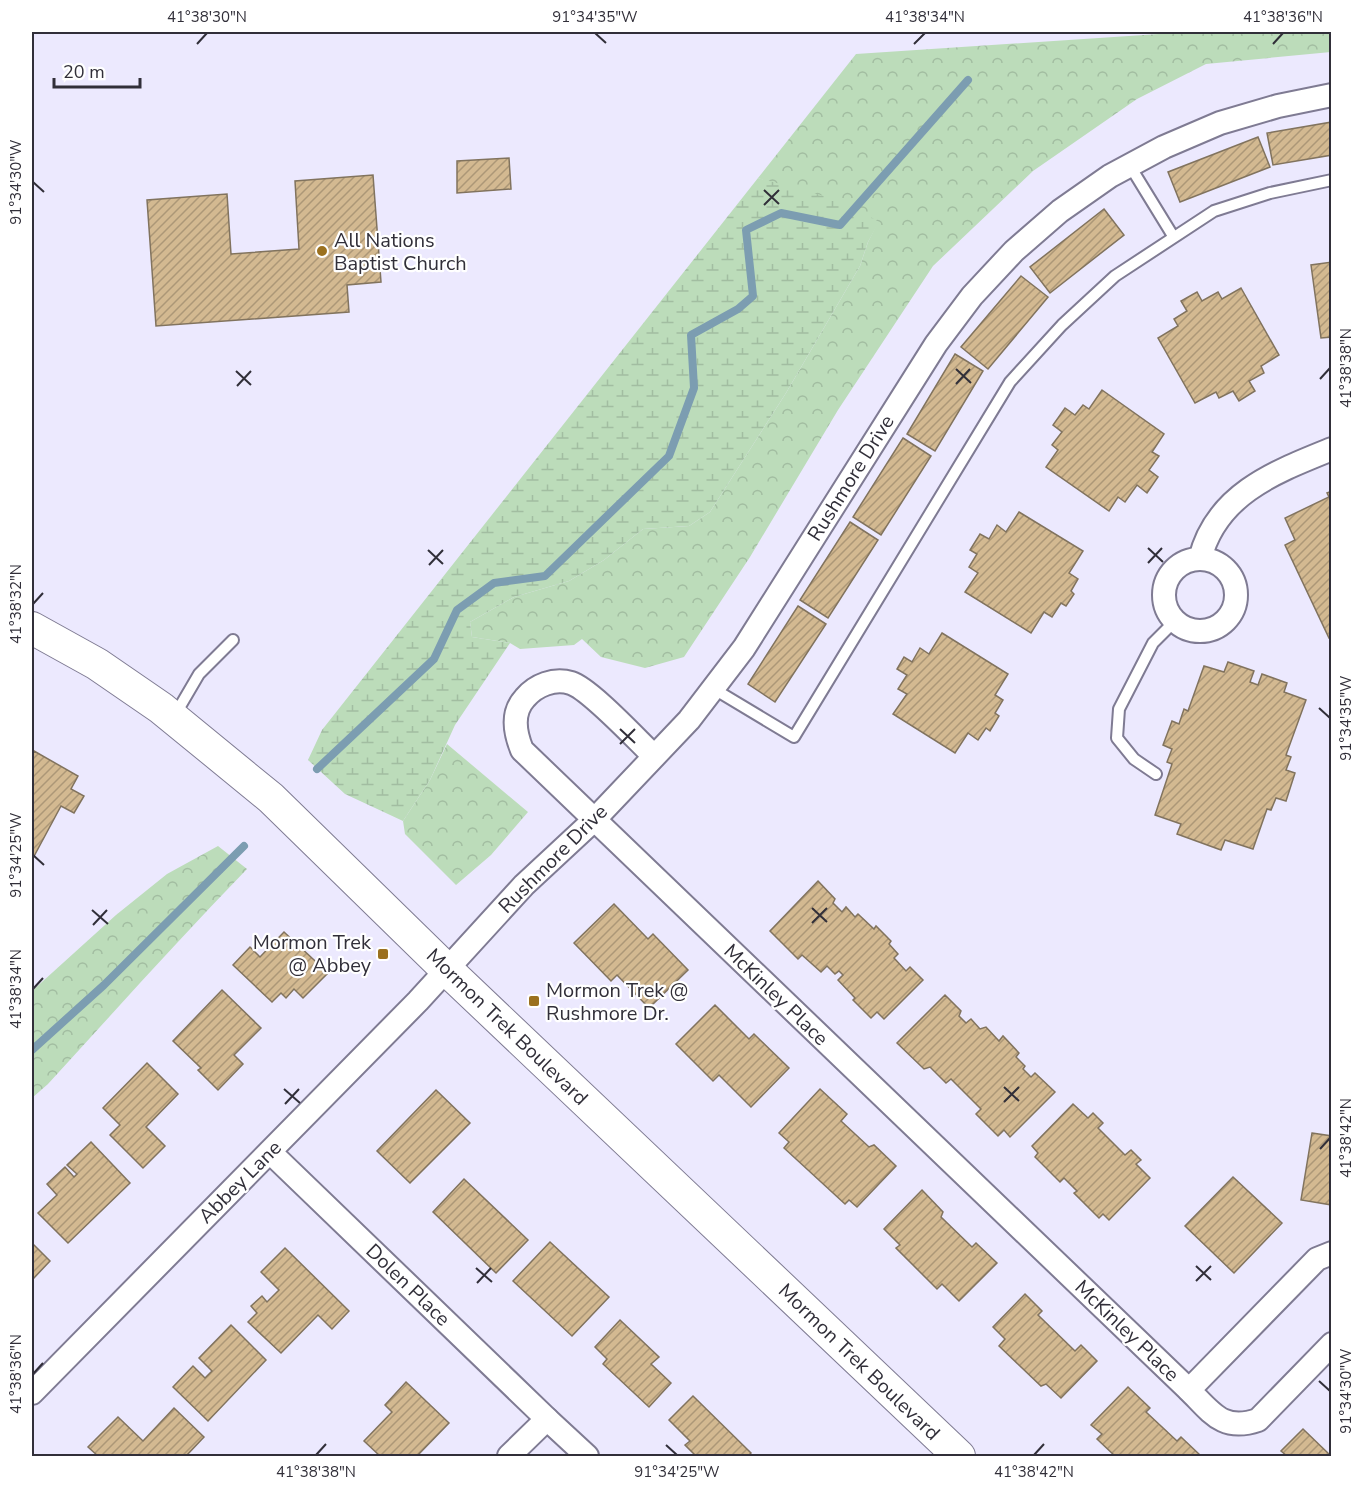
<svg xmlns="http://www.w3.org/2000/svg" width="1363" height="1488" font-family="'Nunito Sans',sans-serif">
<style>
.forest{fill:url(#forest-crowns)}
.wetland{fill:url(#wetland-marsh)}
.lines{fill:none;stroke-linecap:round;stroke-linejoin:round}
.stream{stroke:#7c9db1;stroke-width:8}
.building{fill:url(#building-hatch);stroke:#81735e;stroke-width:1.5}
.service-casing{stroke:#7f7b93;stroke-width:14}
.minor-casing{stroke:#7f7b93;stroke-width:26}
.secondary-casing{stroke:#7f7b93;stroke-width:34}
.service{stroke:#fff;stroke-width:10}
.minor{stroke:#fff;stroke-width:22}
.secondary{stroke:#fff;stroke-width:32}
.ticks{fill:none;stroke:#312f39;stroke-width:2}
.poi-dot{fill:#9b711f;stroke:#fff;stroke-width:2}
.labels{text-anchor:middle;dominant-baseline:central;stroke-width:4.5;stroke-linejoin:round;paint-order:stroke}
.poi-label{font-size:20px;fill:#312f39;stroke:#fff;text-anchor:start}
.street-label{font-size:20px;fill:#312f39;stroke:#fff}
.neatline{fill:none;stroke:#312f39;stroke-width:2}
.ticks-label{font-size:15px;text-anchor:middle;fill:#312f39}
</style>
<defs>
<pattern id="forest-crowns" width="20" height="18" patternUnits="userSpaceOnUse" patternTransform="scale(1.5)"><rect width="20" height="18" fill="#bcdcba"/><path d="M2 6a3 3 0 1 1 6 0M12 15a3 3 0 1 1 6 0" fill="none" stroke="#a2bda1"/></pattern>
<pattern id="wetland-marsh" width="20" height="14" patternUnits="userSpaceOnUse" patternTransform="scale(1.5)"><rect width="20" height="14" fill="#bcdcba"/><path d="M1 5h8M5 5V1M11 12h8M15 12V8" fill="none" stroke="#a2bda1"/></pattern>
<pattern id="building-hatch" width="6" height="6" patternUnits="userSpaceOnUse" patternTransform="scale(1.5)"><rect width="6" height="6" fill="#d3b991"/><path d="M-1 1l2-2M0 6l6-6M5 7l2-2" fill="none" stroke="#ac9777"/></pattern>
</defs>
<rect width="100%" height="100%" fill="#ece9fe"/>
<g class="forest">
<polygon points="1189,32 1331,32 1331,52 1206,64 1137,99 1033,171 933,266 838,410 750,557 684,657 645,668 601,657 582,639 574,645 520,649 510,643 472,637 470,622 514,597 569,581 604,560 643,529 689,526 710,512 786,393 860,266 868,242 878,222 758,178 856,54"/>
<polygon points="447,744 528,812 491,855 456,885 405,834 403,821 430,780"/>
<path d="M218 846 247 869C179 939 114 1012 48 1084L32 1098V991L116 915 167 874Z"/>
</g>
<polygon class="wetland" points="758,178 846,202 879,222 868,242 860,266 786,393 710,512 689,526 643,529 604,560 569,581 514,597 470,622 472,637 510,643 455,725 430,780 403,821 345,794 308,760 322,730"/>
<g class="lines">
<g class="stream">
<polyline points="317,769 434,659 457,610 494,583 545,576 669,456 694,388 691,335 738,309 753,296 746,230 781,213 840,225 968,80"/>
<polyline points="32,1050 104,985 244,846"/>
</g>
</g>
<g class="building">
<polygon points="1332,122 1332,155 1273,165 1267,133"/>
<polygon points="1258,137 1270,167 1180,202 1168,172"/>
<polygon points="509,158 511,189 457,193 457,161"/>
<polygon points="373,175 381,282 347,285 349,312 156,326 147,200 227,194 231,254 299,249 295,181"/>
<polygon points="1104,209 1124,235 1050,293 1030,267"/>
<polygon points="1332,262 1332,337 1321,338 1311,265"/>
<polygon points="1021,276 1048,297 988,369 961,347"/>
<polygon points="1241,288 1279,355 1261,366 1264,373 1249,381 1255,391 1239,401 1233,391 1219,398 1216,392 1195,403 1158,338 1178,326 1174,319 1187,311 1181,301 1197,292 1202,301 1218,292 1222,299"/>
<polygon points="955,354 983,371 935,451 907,434"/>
<polygon points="1102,390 1164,434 1152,452 1159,456 1149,470 1158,477 1147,493 1137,485 1125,502 1118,497 1109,511 1046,467 1058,450 1052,445 1062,432 1053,425 1065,408 1075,415 1083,405 1089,409"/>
<polygon points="903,438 931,456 881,535 853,517"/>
<polygon points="1332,491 1332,637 1329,638 1285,545 1295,540 1285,518 1329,497 1327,493"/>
<polygon points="1019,512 1083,551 1069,573 1078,579 1071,591 1074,594 1066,606 1061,603 1052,617 1044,612 1031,633 965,592 978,573 969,567 977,554 970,550 980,534 989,539 997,525 1006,532"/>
<polygon points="850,522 878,540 828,618 800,600"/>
<polygon points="798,606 826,624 775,702 748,684"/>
<polygon points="942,633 1008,674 995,695 1003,700 995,713 999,716 990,731 986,728 978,740 968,733 955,753 893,714 907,694 898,689 907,675 897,669 904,657 912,662 920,648 929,654"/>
<polygon points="1228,662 1254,671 1250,682 1258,685 1262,674 1287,683 1284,692 1306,700 1286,755 1291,757 1286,770 1295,773 1286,801 1276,798 1271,810 1267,809 1253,849 1225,840 1221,850 1177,834 1181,824 1155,815 1172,764 1167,762 1172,749 1163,745 1172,721 1179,724 1184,709 1188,711 1204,666 1224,672"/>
<polygon points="34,751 78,776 71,789 84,796 74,813 61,806 32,860 32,756"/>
<polygon points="818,881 835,899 833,903 842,912 846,907 855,917 858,914 874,929 876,926 891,941 889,944 898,954 894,958 906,971 910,967 923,980 884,1019 877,1012 871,1018 853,1000 855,998 838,980 843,975 839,971 835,974 827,966 821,972 802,955 798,959 770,931"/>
<polygon points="614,904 648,939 653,934 688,970 649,1008 617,975 611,981 574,943"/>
<polygon points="284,932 328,973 303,998 294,989 286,998 281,993 272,1002 233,965 250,947 260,957"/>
<polygon points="222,990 261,1028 234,1055 243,1064 218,1090 198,1070 201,1068 173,1041"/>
<polygon points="945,995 961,1011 959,1016 966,1023 971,1019 980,1029 986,1027 999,1041 1003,1036 1019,1053 1016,1057 1025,1066 1023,1069 1031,1077 1035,1073 1055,1092 1010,1137 1004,1130 998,1136 976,1114 981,1109 951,1079 946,1083 930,1067 924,1069 897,1043"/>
<polygon points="715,1005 749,1039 754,1034 789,1068 751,1107 719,1075 713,1081 676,1044"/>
<polygon points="147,1063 178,1094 146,1127 165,1146 143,1168 110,1135 120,1125 103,1108"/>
<polygon points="820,1089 847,1114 841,1121 869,1147 874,1145 896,1166 857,1207 849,1200 845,1204 784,1148 789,1142 779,1133"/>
<polygon points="436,1090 470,1123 410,1183 377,1151"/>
<polygon points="1073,1104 1088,1118 1093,1113 1103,1123 1098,1128 1125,1155 1131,1150 1141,1160 1136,1164 1150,1178 1109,1220 1103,1214 1099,1218 1074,1193 1077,1191 1064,1178 1060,1182 1035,1157 1038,1153 1032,1146"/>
<polygon points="1312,1133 1332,1136 1332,1205 1301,1200"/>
<polygon points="91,1142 130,1183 68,1243 38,1213 57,1195 47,1184 65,1167 74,1177 77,1174 67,1165"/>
<polygon points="1233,1177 1282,1223 1234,1273 1185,1226"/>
<polygon points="464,1179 528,1240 496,1273 433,1212"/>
<polygon points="922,1190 943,1212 941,1217 972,1247 976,1243 997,1263 959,1301 942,1284 937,1289 896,1248 900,1245 884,1229"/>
<polygon points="550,1242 609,1297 572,1336 513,1281"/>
<polygon points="32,1243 50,1261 32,1280"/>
<polygon points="285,1248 349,1311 332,1329 318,1315 281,1353 248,1322 257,1313 251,1306 262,1296 267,1302 279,1290 261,1272"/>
<polygon points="1025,1294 1042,1311 1038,1315 1075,1351 1081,1345 1097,1361 1061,1398 1046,1384 1041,1386 999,1346 1005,1339 993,1327"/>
<polygon points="620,1320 659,1357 651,1364 671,1383 649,1407 603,1364 607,1359 595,1347"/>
<polygon points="231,1325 266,1360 208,1421 173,1387 193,1366 205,1378 212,1371 199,1358"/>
<polygon points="406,1382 449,1423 417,1456 380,1456 364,1441 392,1412 385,1405"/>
<polygon points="1128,1387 1150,1408 1146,1412 1177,1441 1181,1437 1201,1456 1115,1456 1097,1439 1102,1434 1091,1425"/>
<polygon points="693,1396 751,1453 748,1456 696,1456 685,1445 690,1441 669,1420"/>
<polygon points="174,1408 204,1437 186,1456 98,1456 88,1447 118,1417 143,1441"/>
<polygon points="1303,1429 1331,1456 1287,1456 1281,1451"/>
</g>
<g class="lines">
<g class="service-casing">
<g id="service">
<polyline points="1130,166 1173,236"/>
<polyline points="714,689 794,737 1010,382 1062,325 1115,276 1214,211 1270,193 1332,180"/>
<polyline points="175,715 199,674 233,640"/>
<polyline points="1156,774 1134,759 1117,738 1119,709 1153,643 1175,621"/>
</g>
</g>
<g class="minor-casing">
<g id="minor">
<path d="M1200 559C1216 494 1275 472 1332 449"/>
<circle cx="1200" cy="595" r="36"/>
<path d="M654 756C637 740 590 689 571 683 554 678 536 685 525 698 511 713 515 733 522 750L1189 1390"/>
<polyline points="270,1152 547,1419"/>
<path d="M1332 1253 1317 1259 1189 1390C1212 1413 1223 1432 1258 1420L1332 1344"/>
<polyline points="32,1393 418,1001 524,885 594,820 689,720 744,648 936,344 972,296 1014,251 1060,211 1110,176 1164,147 1220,123 1278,106 1332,95"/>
<polyline points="509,1456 547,1419 587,1456"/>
</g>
</g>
<g class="secondary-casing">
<polyline id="secondary" points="32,628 97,664 161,708 271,798 446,969 959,1456"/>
</g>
<use href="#service" class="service"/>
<use href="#minor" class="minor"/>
<use href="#secondary" class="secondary"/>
</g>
<path class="ticks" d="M595 33 606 43M197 44 207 33M914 44 925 33M1273 44 1283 33M33 182 44 192M764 190 779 204M764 205 779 190M956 369 971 383M236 371 251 385M1320 379 1330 368M956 384 970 369M237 386 251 371M1148 548 1163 562M428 550 443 564M1148 563 1162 548M429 565 443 550M33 604 43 593M1319 708 1330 718M620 729 635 743M620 744 635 729M33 855 44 865M812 908 827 922M92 910 108 924M812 923 827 908M93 925 107 910M33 989 43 978M1004 1087 1019 1101M284 1089 300 1103M1004 1102 1019 1087M285 1104 299 1089M1320 1149 1330 1138M1196 1266 1211 1280M476 1268 492 1282M1196 1281 1211 1266M477 1283 491 1268M33 1374 43 1363M1319 1381 1330 1391M666 1445 677 1455M316 1455 326 1444M1034 1455 1044 1444"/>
<g class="poi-dot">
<circle cx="322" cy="251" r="6"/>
<rect x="377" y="948" width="12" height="12" rx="3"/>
<rect x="528" y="995" width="12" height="12" rx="3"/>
</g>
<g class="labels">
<g class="poi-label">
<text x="334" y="240">All Nations<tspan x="334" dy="23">Baptist Church</tspan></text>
<text x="371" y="942" text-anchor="end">Mormon Trek<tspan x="371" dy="23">@ Abbey</tspan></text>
<text x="546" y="990">Mormon Trek @<tspan x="546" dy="23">Rushmore Dr.</tspan></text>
</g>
<g class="street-label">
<text transform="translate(851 478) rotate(-58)">Rushmore Drive</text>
<text transform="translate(553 859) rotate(-45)">Rushmore Drive</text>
<text transform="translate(776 995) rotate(44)">McKinley Place</text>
<text transform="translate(507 1027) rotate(44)">Mormon Trek Boulevard</text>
<text transform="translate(240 1182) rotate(-45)">Abbey Lane</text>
<text transform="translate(408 1285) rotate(44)">Dolen Place</text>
<text transform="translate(1127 1331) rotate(44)">McKinley Place</text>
<text transform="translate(859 1362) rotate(44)">Mormon Trek Boulevard</text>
</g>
</g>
<rect width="1363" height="1488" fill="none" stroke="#ffffff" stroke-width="66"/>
<path d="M54 78v9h86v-9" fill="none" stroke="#312f39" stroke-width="3"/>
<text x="63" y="78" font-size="18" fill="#312f39" stroke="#ffffff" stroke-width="4.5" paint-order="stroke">20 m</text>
<rect x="33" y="33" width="1297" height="1422" class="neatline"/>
<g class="ticks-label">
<text x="207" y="22">41°38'30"N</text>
<text x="595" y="22">91°34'35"W</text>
<text x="925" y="22">41°38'34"N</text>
<text x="1283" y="22">41°38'36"N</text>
<text transform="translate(16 182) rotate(-90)" y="5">91°34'30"W</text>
<text transform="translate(1346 368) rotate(-90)" y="5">41°38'38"N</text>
<text transform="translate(16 604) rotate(-90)" y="5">41°38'32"N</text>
<text transform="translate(1346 718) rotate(-90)" y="5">91°34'35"W</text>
<text transform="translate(16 855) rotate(-90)" y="5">91°34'25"W</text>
<text transform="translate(16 989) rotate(-90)" y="5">41°38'34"N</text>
<text transform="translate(1346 1138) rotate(-90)" y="5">41°38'42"N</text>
<text transform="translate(16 1374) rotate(-90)" y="5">41°38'36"N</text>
<text transform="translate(1346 1391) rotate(-90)" y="5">91°34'30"W</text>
<text x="316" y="1477">41°38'38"N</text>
<text x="677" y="1477">91°34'25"W</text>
<text x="1034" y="1477">41°38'42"N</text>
</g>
</svg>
